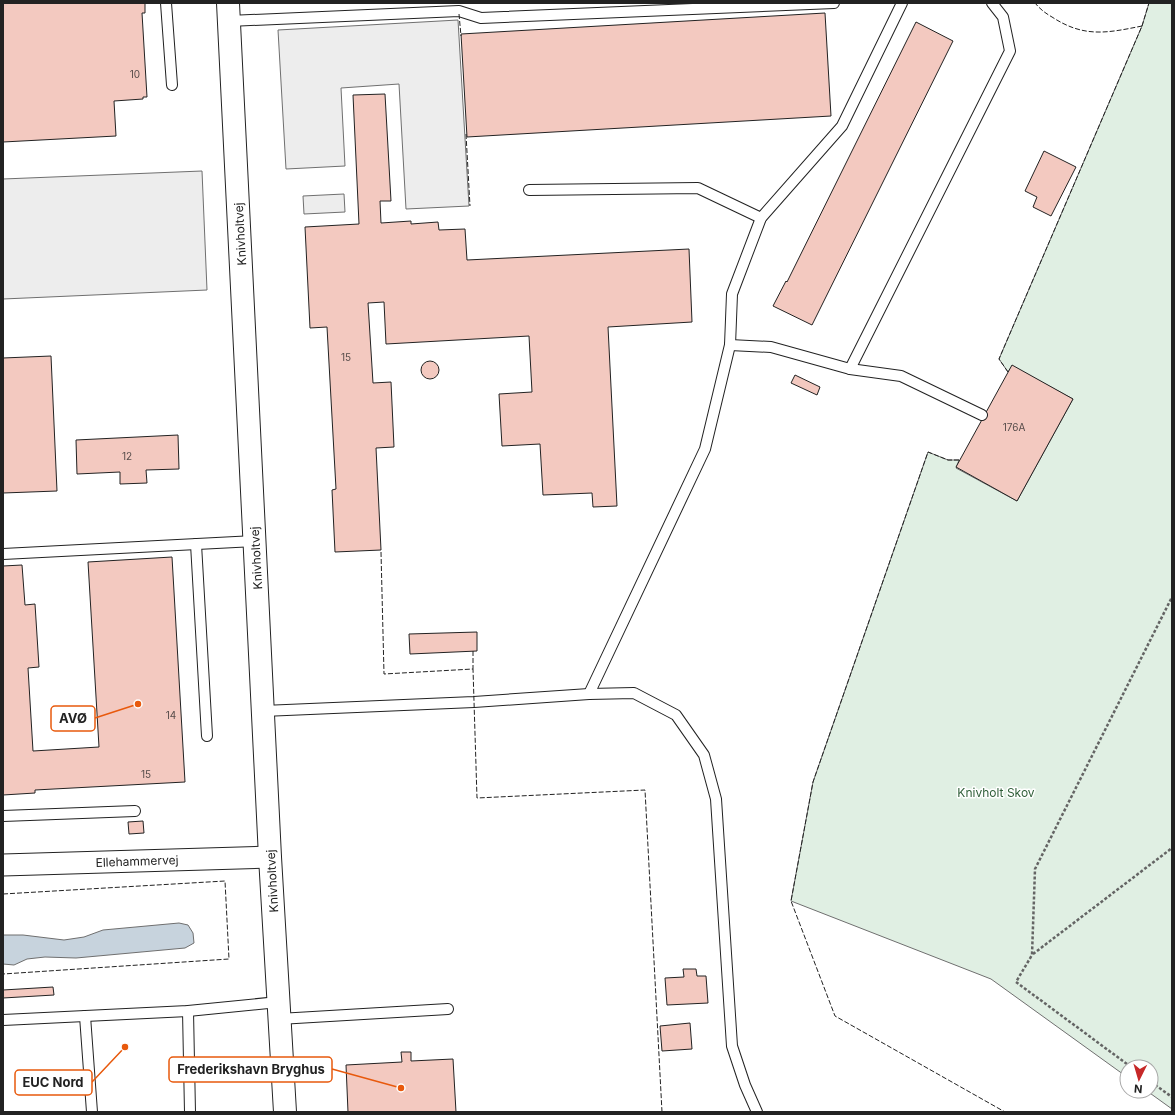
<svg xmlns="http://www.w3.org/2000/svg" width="1175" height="1115" font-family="Inter,sans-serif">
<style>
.green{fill:#e0efe3;stroke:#6f6f6f}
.parking{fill:#ededed;stroke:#6f6f6f}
.water{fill:#c7d3dd;stroke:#6f6f6f}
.building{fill:#f3c9c0;stroke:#222}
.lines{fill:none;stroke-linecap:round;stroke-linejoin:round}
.service-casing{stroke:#222;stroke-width:12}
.minor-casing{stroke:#222;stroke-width:23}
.tertiary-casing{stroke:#222;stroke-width:24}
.path{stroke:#646464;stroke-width:2.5;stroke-dasharray:3 2;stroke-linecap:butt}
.service{stroke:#fff;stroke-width:10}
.minor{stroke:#fff;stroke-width:21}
.tertiary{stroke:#fff;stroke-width:22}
.fence{stroke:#222;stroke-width:1;stroke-dasharray:5 2;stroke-linecap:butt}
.labels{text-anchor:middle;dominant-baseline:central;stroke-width:3;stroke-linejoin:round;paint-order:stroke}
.number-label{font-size:10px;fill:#564c4a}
.street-label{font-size:12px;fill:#222;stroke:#fff}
.park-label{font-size:12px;fill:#2f5e38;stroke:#fff}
.leader{fill:none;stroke:#e8590c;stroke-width:1.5}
.callout-dot{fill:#e8590c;stroke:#fff;stroke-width:1.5}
.callout{fill:#fff;stroke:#e8590c;stroke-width:1.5}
.callout-label{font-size:13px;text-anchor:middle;font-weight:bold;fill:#222}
</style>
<rect width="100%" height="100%" fill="#fff"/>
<polygon class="green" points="1149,3 1172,3 1172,1109 1147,1091 1151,1091 1151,1067 1127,1067 1127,1077 991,979 791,901 813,782 928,452 948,460 959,460 956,468 1017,501 1073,399 1012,366 1008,372 999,359 1142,26"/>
<g class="parking">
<polygon points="458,20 469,206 406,209 399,84 341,88 345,166 286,169 278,30"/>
<polygon points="202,171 207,290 3,299 3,179"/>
<polygon points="344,194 345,212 304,214 303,196"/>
</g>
<polygon class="water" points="179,923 188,925 193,933 194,943 185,948 76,958 45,957 27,959 14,965 3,964 3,935 23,935 64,940 84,937 103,930"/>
<g class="building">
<polygon points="3,3 145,3 145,13 142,13 147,97 143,97 143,99 114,101 116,136 3,142"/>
<polygon points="825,13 831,116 467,137 461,34"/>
<polygon points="916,22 953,41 812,325 773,306 786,281 787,282"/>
<polygon points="385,94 391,201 380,201 381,223 411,221 411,224 438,222 439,230 465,229 467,260 689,249 692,322 608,327 617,506 593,507 592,493 543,495 540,444 502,446 499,394 532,392 529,336 386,344 384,302 368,303 373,383 391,382 394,447 376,448 381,550 335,552 332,490 336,489 327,327 310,328 305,227 359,224 353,95"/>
<polygon points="1044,151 1076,167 1051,216 1033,207 1037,197 1025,191"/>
<polygon points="51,356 57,491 3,493 3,358"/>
<circle cx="430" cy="370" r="9"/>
<polygon points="1012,365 1073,399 1017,501 956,467"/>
<polygon points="795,375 820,387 817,395 791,383"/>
<polygon points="178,435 179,469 146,470 147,483 120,484 120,472 77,474 76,440"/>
<polygon points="172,557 185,782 35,790 35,793 3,795 3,566 22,565 25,605 35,604 39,667 28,668 33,751 99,747 88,562"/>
<polygon points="477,632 477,651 410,654 409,634"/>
<polygon points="143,821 144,833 129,834 128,822"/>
<polygon points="683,969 696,969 697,976 706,976 708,1003 667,1005 665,978 684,977"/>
<polygon points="53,987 54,995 3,998 3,990"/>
<polygon points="690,1023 692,1049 662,1051 660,1026"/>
<polygon points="401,1052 411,1052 411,1061 453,1059 456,1112 348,1112 346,1065 402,1062"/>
</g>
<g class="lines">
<g class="service-casing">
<g id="service">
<polyline points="166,3 172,85"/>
<polyline points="229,21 459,11 481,18 834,3"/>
<polyline points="529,190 698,188 761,218"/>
<polyline points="730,345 771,347 850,369 901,376 982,415"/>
<polyline points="850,369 1010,51 1003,17 992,3"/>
<polyline points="196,544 207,736"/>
<polyline points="3,554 255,541"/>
<polyline points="589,694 705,449 730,345 732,294 761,218 842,126 902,3"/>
<polyline points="263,711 474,702 589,694 634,693 676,715 704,755 716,799 732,1046 745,1085 757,1112"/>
<polyline points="3,816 135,811"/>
<polyline points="188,1011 190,1112"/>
<polyline points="85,1016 92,1112"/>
<polyline points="279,1019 448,1009"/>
<polyline points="3,1020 188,1011 278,1002"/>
</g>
</g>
<g class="minor-casing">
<polyline id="minor" points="3,865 270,857"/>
</g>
<g class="tertiary-casing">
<polyline id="tertiary" points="228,3 270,857 285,1112"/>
</g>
<g class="path">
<polyline points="1033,954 1172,848"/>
<polyline points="1131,1067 1016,982 1032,955 1035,869 1172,597"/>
<polyline points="1151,1082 1172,1097"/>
</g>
<use href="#service" class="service"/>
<use href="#minor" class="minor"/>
<use href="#tertiary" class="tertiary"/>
<g class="fence">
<polyline points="459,14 461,36"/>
<polyline points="1142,26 1149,3"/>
<polyline points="466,134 470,206"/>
<path d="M1008 372 999 359 1142 26C1107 33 1084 38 1052 17 1045 13 1040 9 1035 3"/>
<polyline points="959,460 948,460 928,452 813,782 791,901 835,1016 1005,1112"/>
<polyline points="381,552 384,674 473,669 477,798 645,790 662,1112"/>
<polyline points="473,651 473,669"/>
<polyline points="3,894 225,881 229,959 3,974"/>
</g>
</g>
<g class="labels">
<g class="number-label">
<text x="135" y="74">10</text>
<text x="346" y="357">15</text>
<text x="1014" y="427">176A</text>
<text x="127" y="456">12</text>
<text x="171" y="715">14</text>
<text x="146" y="774">15</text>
</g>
<g class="street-label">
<text transform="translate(240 234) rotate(-93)">Knivholtvej</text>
<text transform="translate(256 558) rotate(-93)">Knivholtvej</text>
<text transform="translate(137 861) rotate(-2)">Ellehammervej</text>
<text transform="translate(272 881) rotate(-93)">Knivholtvej</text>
</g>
<g class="park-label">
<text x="996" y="792">Knivholt Skov</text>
</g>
</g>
<path class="leader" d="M138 704L95 718M401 1088L332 1069M125 1047L92 1082"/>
<g class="callout-dot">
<circle cx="138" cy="704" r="4"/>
<circle cx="401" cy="1088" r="4"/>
<circle cx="125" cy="1047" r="4"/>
</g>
<g class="callout">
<rect x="51" y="706" width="44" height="25" rx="4"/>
<rect x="169" y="1057" width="163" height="25" rx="4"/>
<rect x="15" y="1070" width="77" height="25" rx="4"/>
</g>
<g class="callout-label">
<text x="73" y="723">AVØ</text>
<text x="251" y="1074">Frederikshavn Bryghus</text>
<text x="53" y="1087">EUC Nord</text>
</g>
<rect width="1175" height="1115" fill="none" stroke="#222222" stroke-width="8"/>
<g transform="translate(1139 1079) rotate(185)"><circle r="19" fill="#ffffff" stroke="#a7a7a7"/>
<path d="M0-3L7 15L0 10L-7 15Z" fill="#c62828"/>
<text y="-6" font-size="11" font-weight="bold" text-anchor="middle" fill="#222222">N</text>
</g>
</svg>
